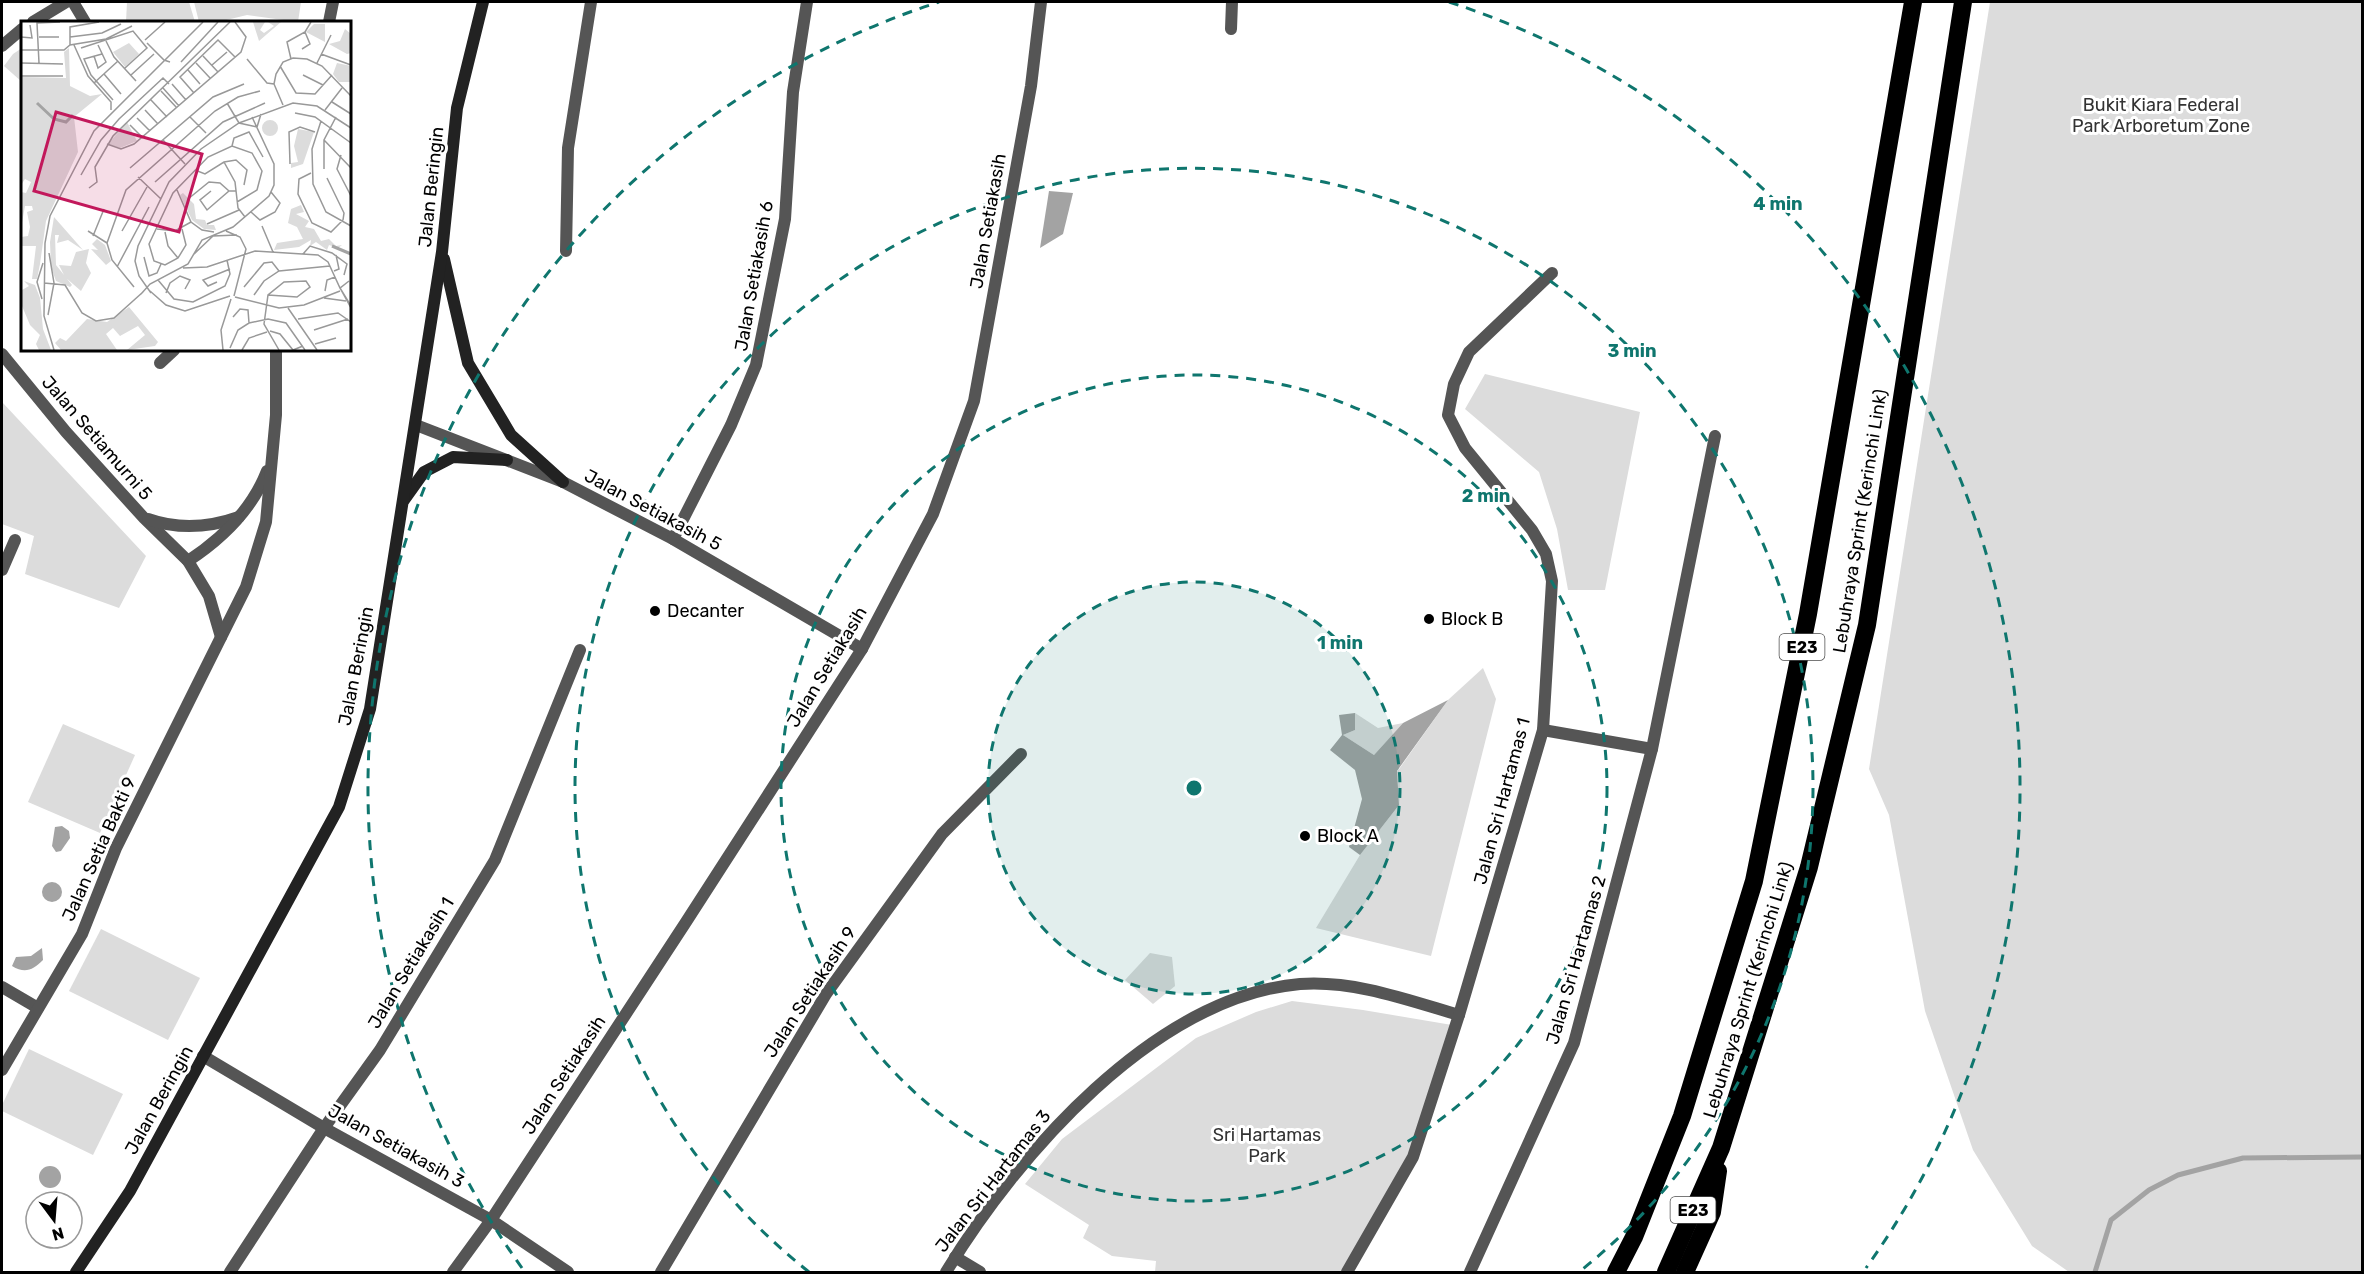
<svg xmlns="http://www.w3.org/2000/svg" width="2364" height="1274" font-family="Rubik,sans-serif">
<style>
.green{fill:#dcdcdc}
.water{fill:#a3a3a3}
.lines{fill:none;stroke-linecap:round;stroke-linejoin:round}
.stream{stroke:#a3a3a3;stroke-width:5}
.street{stroke:#555;stroke-width:12}
.secondary{stroke:#222;stroke-width:12}
.highway{stroke:#000;stroke-width:18}
.ring{fill:none;stroke:#0f766e;stroke-width:3;stroke-dasharray:10 8}
.poi-dot{fill:#000;stroke:#fff;stroke-width:2}
.labels{text-anchor:middle;dominant-baseline:central;stroke-width:6;stroke-linejoin:round;paint-order:stroke}
.shield{fill:#fff;stroke:#4c4c4c;stroke-width:1.5}
.shield-label{font-size:16px;font-weight:bold;fill:#000}
.park-label{font-size:18px;fill:#333;stroke:#fff}
.street-label{font-size:18px;fill:#000;stroke:#fff}
.poi-label{font-size:18px;fill:#000;stroke:#fff;text-anchor:start}
.inset-river{fill:none;stroke:#a3a3a3;stroke-width:3}
.inset-road{fill:none;stroke:#999;stroke-width:1.5}
.view{fill:#c2185b;fill-opacity:0.15;stroke:#c2185b;stroke-width:3}
.inset-edge{fill:none;stroke:#000;stroke-width:3}
.centre{fill:#0f766e;stroke:#fff;stroke-width:3}
.ring-label{font-size:18px;text-anchor:middle;font-weight:bold;fill:#0f766e;stroke:#fff;stroke-width:6;stroke-linejoin:round;paint-order:stroke}
</style>
<rect width="100%" height="100%" fill="#fff"/>
<g class="green">
<polygon points="127,2 189,2 195,22 126,22"/>
<polygon points="194,2 301,2 298,22 247,15 218,22 199,22"/>
<polygon points="1990,2 2362,2 2362,1272 2069,1272 2032,1246 1973,1150 1925,1011 1889,815 1869,769"/>
<polygon points="22,48 22,82 4,66 13,54"/>
<polygon points="1485,374 1640,412 1605,590 1568,590 1557,529 1539,472 1465,409"/>
<polygon points="2,402 146,556 119,608 25,574 34,536 2,524"/>
<polygon points="1483,668 1496,699 1431,956 1316,928 1360,855 1399,805 1397,772 1448,700"/>
<polygon points="1355,713 1378,728 1403,723 1374,755 1343,735 1355,730"/>
<polygon points="63,724 135,755 100,833 28,802"/>
<polygon points="101,929 200,978 168,1040 69,991"/>
<polygon points="1150,953 1172,957 1175,986 1153,1004 1125,980"/>
<polygon points="1292,1001 1363,1010 1452,1025 1410,1156 1342,1272 1155,1272 1156,1261 1112,1256 1083,1238 1089,1225 1025,1184 1062,1139 1196,1038 1256,1012"/>
<polygon points="29,1049 123,1094 93,1155 2,1111 2,1105"/>
</g>
<g class="water">
<polygon points="1049,191 1073,193 1063,234 1040,248"/>
<polygon points="1448,700 1397,771 1399,805 1360,855 1349,847 1362,799 1355,770 1330,750 1342,735 1339,715 1355,713 1355,730 1343,735 1374,755 1403,723"/>
<polygon points="62,826 69,831 70,838 61,851 56,852 52,846 55,827"/>
<circle cx="52" cy="892" r="10"/>
<path d="M42 948 43 960C33 970 25 974 12 966L16 957 31 956Z"/>
<circle cx="50" cy="1177" r="11"/>
</g>
<g class="lines">
<polyline class="stream" points="2095,1272 2111,1220 2149,1190 2178,1175 2243,1158 2362,1157"/>
<g class="street">
<polyline points="73,2 85,22"/>
<polyline points="33,22 66,2"/>
<polyline points="329,22 333,2"/>
<polyline points="1231,29 1232,2"/>
<polyline points="2,46 22,29"/>
<polyline points="566,251 568,148 591,2"/>
<polyline points="2,354 66,432 144,518 188,561 209,596 221,637"/>
<polyline points="160,363 174,350"/>
<polyline points="416,425 563,482 673,539 862,649"/>
<path d="M148 519C179 530 208 528 239 517"/>
<polyline points="673,539 731,425 756,365 785,219 793,92 807,2"/>
<path d="M188 561C223 538 252 510 267 471"/>
<polyline points="2,570 15,540"/>
<polyline points="1543,730 1652,749"/>
<polyline points="2,987 38,1008"/>
<polyline points="203,1056 324,1128 491,1220 568,1272"/>
<polyline points="2,1070 82,934 116,848 246,587 266,522 276,415 276,350"/>
<polyline points="955,1257 980,1272"/>
<polyline points="230,1272 324,1128 380,1050 495,860 580,650"/>
<polyline points="453,1272 491,1220 686,922 862,649 933,514 974,401 1031,86 1041,2"/>
<polyline points="661,1272 826,994 942,834 1021,754"/>
<path d="M946 1272C1017 1155 1154 997 1300 984 1354 980 1408 1000 1459 1015"/>
<polyline points="1347,1272 1413,1157 1459,1015 1543,730 1552,581 1546,554 1532,530 1465,448 1448,415 1454,384 1469,352 1552,273"/>
<polyline points="1470,1272 1574,1043 1652,749 1715,436"/>
</g>
<g class="secondary">
<polyline points="444,259 468,363 511,435 563,482"/>
<polyline points="404,500 424,472 453,457 507,460"/>
<polyline points="76,1272 130,1191 339,807 370,709 442,252 457,108 483,2"/>
</g>
<g class="highway">
<polyline points="1616,1272 1634,1237 1682,1116 1754,881 1808,614 1913,2"/>
<polyline points="1666,1272 1721,1148 1809,867 1867,625 1963,2"/>
<polyline points="1685,1272 1712,1212 1718,1171"/>
</g>
</g>
<circle cx="1194" cy="788" r="206" fill="#0f766e" fill-opacity=".12"/>
<g class="ring">
<circle cx="1194" cy="788" r="206"/>
<circle cx="1194" cy="788" r="413"/>
<path d="M809 1272A619 619 0 1 1 1579 1272"/>
<path d="M522 1268A826 826 0 0 1 939 2M1449 2A826 826 0 0 1 1866 1268"/>
</g>
<g class="poi-dot">
<circle cx="655" cy="611" r="6"/>
<circle cx="1429" cy="619" r="6"/>
<circle cx="1305" cy="836" r="6"/>
</g>
<g class="labels">
<g class="shield">
<rect x="1779.5" y="634" width="45" height="26" rx="4.5"/>
<rect x="1670.5" y="1197" width="45" height="26" rx="4.5"/>
</g>
<g class="shield-label">
<text x="1802" y="647">E23</text>
<text x="1693" y="1210">E23</text>
</g>
<g class="park-label">
<text x="2161" y="105">Bukit Kiara Federal<tspan x="2161" dy="21">Park Arboretum Zone</tspan></text>
<text x="1267" y="1135">Sri Hartamas<tspan x="1267" dy="21">Park</tspan></text>
</g>
<g class="street-label">
<text transform="translate(431 187) rotate(-84)">Jalan Beringin</text>
<text transform="translate(988 221) rotate(-80)">Jalan Setiakasih</text>
<text transform="translate(754 276) rotate(-80)">Jalan Setiakasih 6</text>
<text transform="translate(97 438) rotate(49)">Jalan Setiamurni 5</text>
<text transform="translate(653 510) rotate(28)">Jalan Setiakasih 5</text>
<text transform="translate(1860 521) rotate(-81)">Lebuhraya Sprint (Kerinchi Link)</text>
<text transform="translate(356 666) rotate(-79)">Jalan Beringin</text>
<text transform="translate(827 667) rotate(-59)">Jalan Setiakasih</text>
<text transform="translate(1502 801) rotate(-75)">Jalan Sri Hartamas 1</text>
<text transform="translate(99 849) rotate(-66)">Jalan Setia Bakti 9</text>
<text transform="translate(1576 960) rotate(-74)">Jalan Sri Hartamas 2</text>
<text transform="translate(411 963) rotate(-59)">Jalan Setiakasih 1</text>
<text transform="translate(1748 990) rotate(-73)">Lebuhraya Sprint (Kerinchi Link)</text>
<text transform="translate(810 992) rotate(-57)">Jalan Setiakasih 9</text>
<text transform="translate(564 1075) rotate(-57)">Jalan Setiakasih</text>
<text transform="translate(159 1100) rotate(-61)">Jalan Beringin</text>
<text transform="translate(396 1146) rotate(29)">Jalan Setiakasih 3</text>
<text transform="translate(993 1181) rotate(-52)">Jalan Sri Hartamas 3</text>
</g>
<g class="poi-label">
<text x="667" y="611">Decanter</text>
<text x="1441" y="619">Block B</text>
<text x="1317" y="836">Block A</text>
</g>
</g>
<g transform="translate(21 21)">
<rect width="330" height="330" fill="#fff"/>
<path d="M232 1H244L239 9 243 12 253 5 247 1H260L238 20ZM293 3H304V21L285 11ZM324 8 330 13V32L326 33 308 23 319 20ZM108 22 118 33 104 46 92 31ZM48 27 49 65 69 75 81 73 53 96 57 131 25 200 19 243 16 258H11L15 225H0V216L7 215 9 206 6 191 12 189 11 185H4L0 207V171L5 172 10 161 4 158 0 164V56L45 57 43 31ZM316 42 330 45V61H318L312 53ZM241 107a8 8 0 1 1 16 0a8 8 0 1 1-16 0ZM106 101 116 120 99 127 87 123ZM277 108 293 111 282 143 270 147V142L277 141 273 125ZM162 172 173 183 175 198 184 199 186 204H193L195 209 183 208 171 199 159 174ZM280 184 283 191 275 193 288 200 284 206 293 208 300 220 308 218 315 225 321 224 317 227 308 224 306 229 295 221 289 225 290 219 278 226 253 229 256 222 282 218 276 206 267 202 270 188ZM33 196 62 229 47 219 36 222 38 214H34L35 244 51 264 49 266 35 260 30 246 29 221ZM76 218 84 224 90 240 85 244 70 228 77 229 71 223ZM68 228 65 242 70 252 60 270 44 256 38 244 50 245 55 231ZM3 260 14 264 19 277 22 308 30 329H18L15 323 19 314 9 304 1 285V269L8 265ZM108 286 137 321 134 325 106 329 124 314 117 305 99 315 92 307 85 313 96 329H40L34 322 39 317 45 320 66 298 86 301Z" fill="#dcdcdc"/>
<path class="inset-river" d="M16 82 33 98 45 101 52 94M311 225 330 233"/>
<path class="inset-road" d="M0 16 11 17 9 4M18 16H38M49 16 81 12 100 3M124 19 144 1M85 20 93 36 115 60M126 22 143 39 149 41M49 24V6L78 1M53 24 67 55 90 81V89M60 27 112 10 126 27 104 47M281 28 289 23 284 11M0 29H43L49 24 85 18 111 5M81 33 63 38 70 54 92 79M300 33 330 44M73 35 77 47 85 41 77 24M182 35 197 51M226 38 246 62 253 63M270 38 266 21 284 11 290 1M160 41 197 1M0 42 42 43M18 42 16 2 39 1M175 42 189 57M296 42 310 14M191 44 206 31M259 45 275 72 294 73 311 54M167 49 179 63M83 53 100 73M110 54 133 33M282 54 302 64M0 55H42M73 62 97 40M151 63 165 79M142 67 158 85M140 70 156 87M173 72 159 56 197 19 214 36M130 79 146 96M311 81 330 93M206 82 218 102 236 106 240 93M262 84 253 63 255 53 262 41 272 37 286 38 301 45 330 75M124 89 137 103M304 89 321 67M274 92 294 96 330 122M169 96 185 112M116 97 129 110M300 100 291 128 292 163 305 191 330 205M109 104 122 117M142 119 164 143M303 119 330 147M86 123 100 128 113 123 220 31 225 16 214 1M211 125 213 117 228 111 242 136M320 134 316 148 330 175M203 141 214 161 217 187 224 196M269 143 268 111 279 106 294 111M109 147 192 76 223 63M303 148V119L315 96M174 149 184 153 203 141 215 139 226 149 223 164M290 152 278 158 277 173 291 202 310 211 322 199 323 192 306 157M60 154 80 119 98 98 142 57 148 63M117 156 140 178M134 161 202 101 244 82M68 167 76 161 74 146 92 115 209 1M156 169 170 201 181 209 193 211M190 170 179 179 186 189 208 170H215M167 178 188 161 199 162 208 170M230 191 239 199 254 191 259 182 250 171M186 203 218 189M241 205 252 231M136 208 154 210 170 201M161 208 165 224 157 237 144 244 133 240 128 223 152 172 187 136 211 125 231 132 241 150 236 169 216 181M67 210 86 222M101 210 126 166M205 210 219 216 225 228 213 275M144 211 147 225 157 237M72 215 83 188M282 233 289 225 311 232 326 243 323 254M172 234 192 215 216 214M123 236 128 255 136 252 140 243M96 246 128 186M162 247 186 246 234 230 297 234 307 241 319 267 328 260M313 250 318 248 315 234M137 259 153 278 172 281 204 265 209 253 206 239M196 261 187 265 182 259 209 248M23 262 44 264 61 292 75 300 93 297 122 271M113 266 91 239 86 222 105 169 194 90 217 76 239 70M223 266 243 242 251 241 258 250M129 270 145 284 164 290 209 275M304 270 306 259 314 256M130 272 118 255 114 240 117 225 148 161 180 128 218 102 272 82 296 85 330 107M145 272 149 262 159 255 169 259 164 268M120 273 129 263 167 243 181 219 212 206 248 175 253 164V143L231 96M233 274 243 260 258 250 309 245M247 274 276 276 289 266 285 260 263 261 247 274 243 303 258 329M214 276 258 287 283 284 319 270M303 277 325 280M21 278 16 261 22 242M330 285 319 267 330 287M267 287 296 329M27 294 33 262 28 232M212 296 219 288 227 289 228 302M277 298 317 292 330 301M293 309 327 298M249 310 259 313 272 329 282 325M294 323 315 317M209 327 217 309 228 302 247 298 265 302 284 329M33 329 23 295 24 222 29 195 73 110 182 1M202 329 200 309 210 278M221 329 228 317 246 311"/>
<path class="view" d="M35 91 181 133 158 211 13 170Z"/>
<rect width="330" height="330" class="inset-edge"/>
</g>
<circle cx="1194" cy="788" r="9" class="centre"/>
<g class="ring-label">
<text x="1778" y="210">4 min</text>
<text x="1632" y="357">3 min</text>
<text x="1486" y="502">2 min</text>
<text x="1340" y="649">1 min</text>
</g>
<rect width="2364" height="1274" fill="none" stroke="#000000" stroke-width="6"/>
<g transform="translate(54 1220) rotate(164)"><circle r="28" fill="#ffffff" stroke="#999999" stroke-width="1.5"/>
<path d="M0-4.5L10 22L0 15L-10 22Z" fill="#000000"/>
<text y="-9" font-size="16" font-weight="bold" text-anchor="middle" fill="#000000">N</text>
</g>
</svg>
